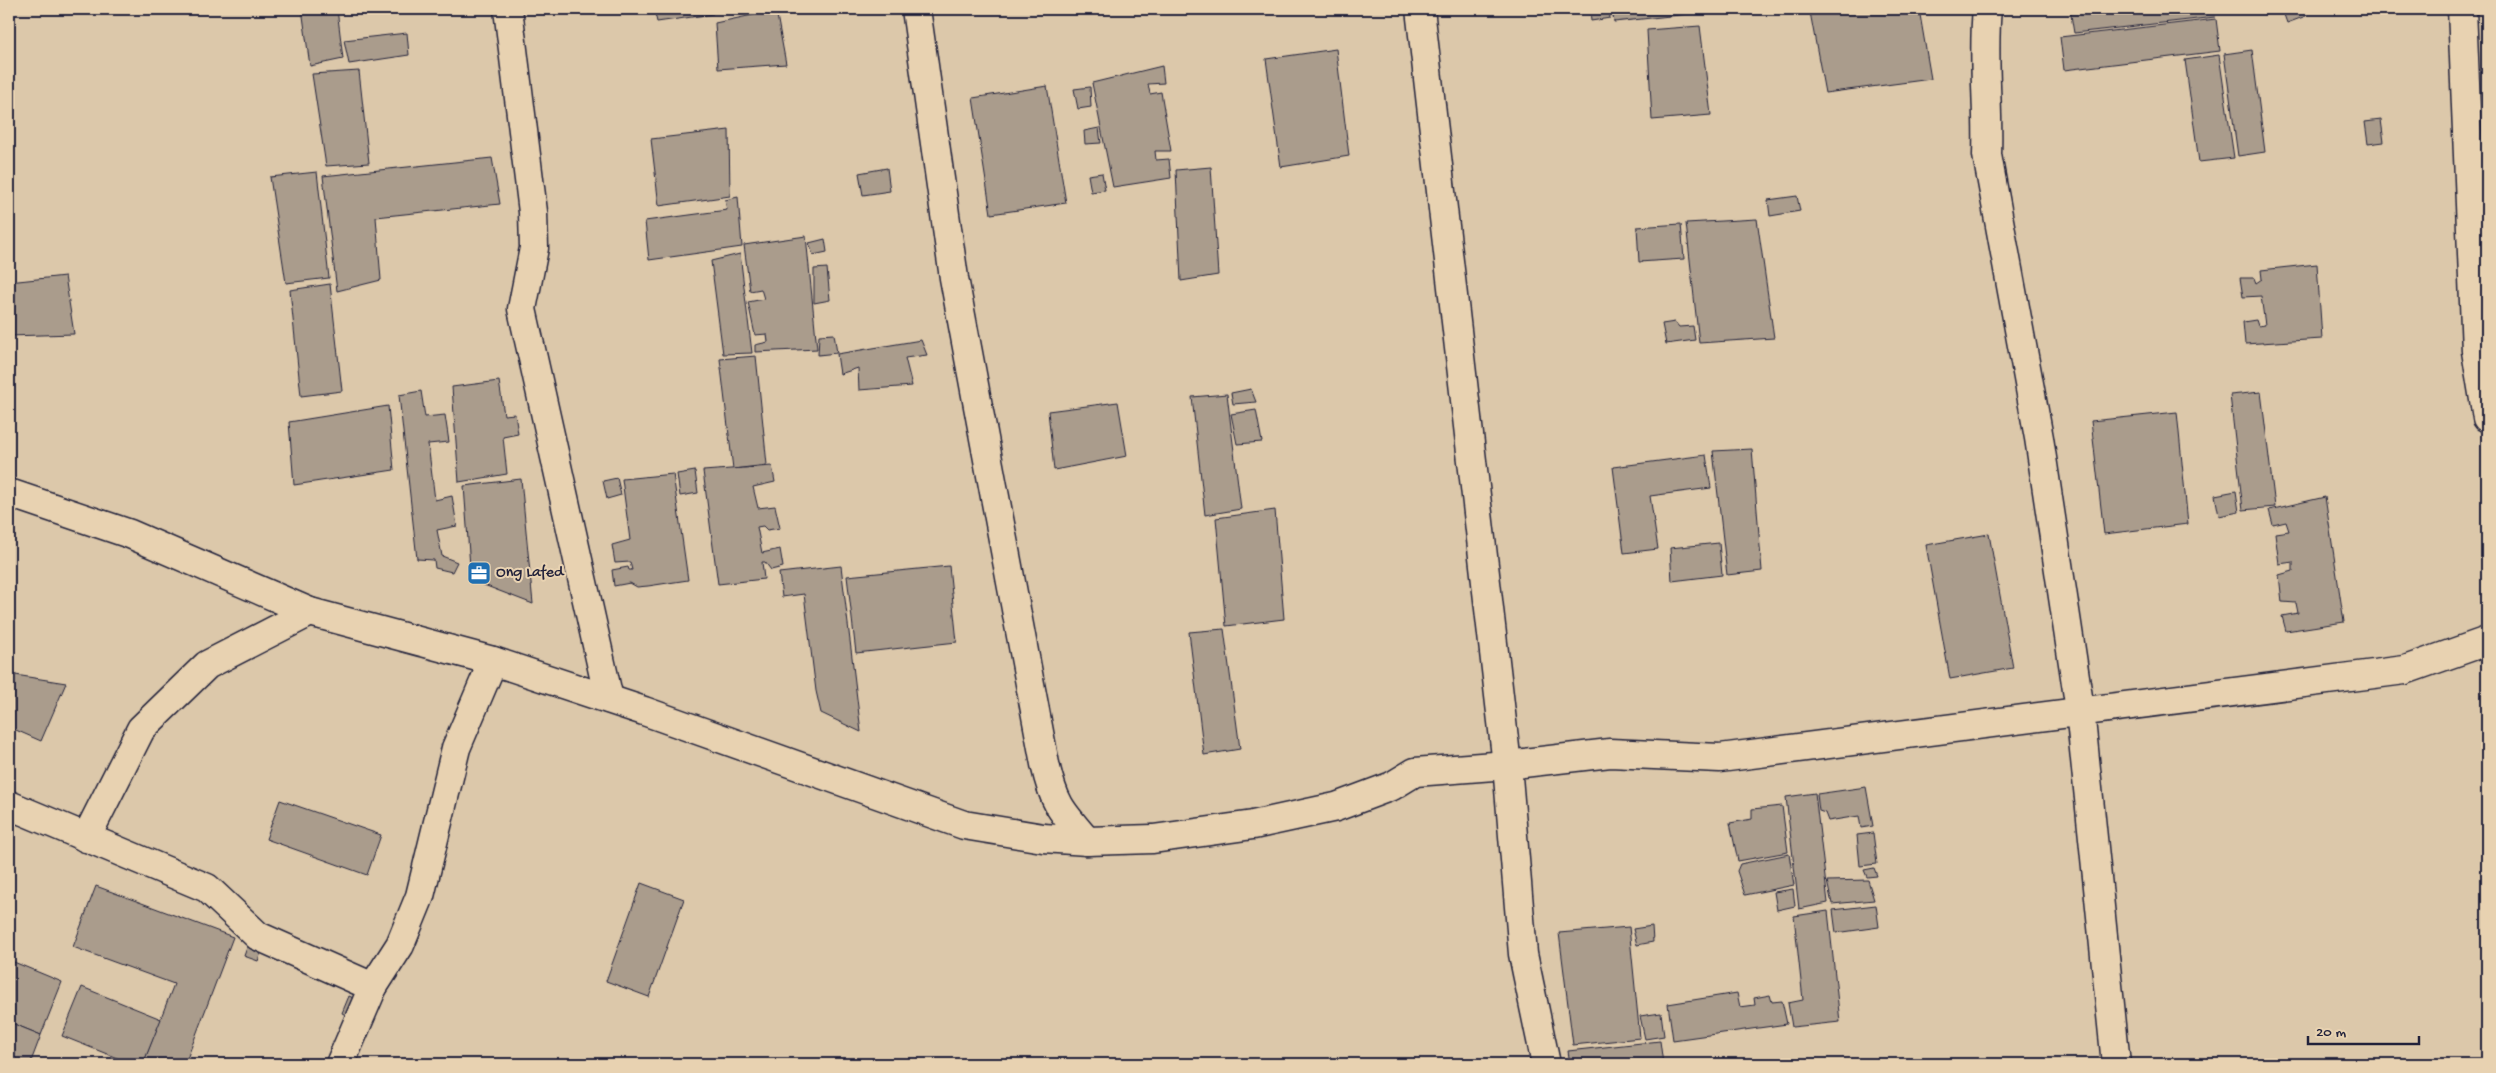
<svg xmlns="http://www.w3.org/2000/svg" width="2496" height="1073" font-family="'Gochi Hand',sans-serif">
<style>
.building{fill:#aa9c8c;stroke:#22223b}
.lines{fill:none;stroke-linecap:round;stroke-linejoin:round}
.street-casing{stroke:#22223b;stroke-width:31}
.street{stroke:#e8d2b1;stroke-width:28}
.labels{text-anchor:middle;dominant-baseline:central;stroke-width:4;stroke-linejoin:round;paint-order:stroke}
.poi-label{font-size:16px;fill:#22223b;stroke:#e8d2b1;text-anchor:start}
</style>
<rect width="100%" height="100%" fill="#dcc8aa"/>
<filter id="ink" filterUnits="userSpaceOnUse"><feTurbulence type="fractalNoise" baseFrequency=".02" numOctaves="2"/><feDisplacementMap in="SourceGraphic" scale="10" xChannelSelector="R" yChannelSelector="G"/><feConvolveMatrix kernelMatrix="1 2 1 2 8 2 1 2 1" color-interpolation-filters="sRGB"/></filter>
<g filter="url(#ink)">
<g class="building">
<polygon points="302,9 337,9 343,59 310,66"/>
<polygon points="654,9 713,9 713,14 657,22"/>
<polygon points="1590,9 1609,9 1610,18 1591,21"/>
<polygon points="1612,9 1698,9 1698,13 1614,22"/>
<polygon points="1841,9 1919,9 1931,79 1825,93 1810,12"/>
<polygon points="2070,9 2214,9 2215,17 2074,33"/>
<polygon points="2282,9 2303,9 2306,16 2287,23"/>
<polygon points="776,10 786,64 718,69 715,23"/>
<polygon points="2216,19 2220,51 2064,70 2060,37"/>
<polygon points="1700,26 1711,115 1652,120 1647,30"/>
<polygon points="407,33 409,55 349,64 344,40"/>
<polygon points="1336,49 1349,156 1281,167 1266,59"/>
<polygon points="2252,50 2265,152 2238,156 2224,54"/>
<polygon points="2219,55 2234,158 2199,162 2185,60"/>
<polygon points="1162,66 1164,83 1148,84 1150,94 1161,92 1171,151 1155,151 1156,160 1169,159 1171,178 1113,187 1092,83"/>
<polygon points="359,71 369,163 326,166 312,74"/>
<polygon points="1047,86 1066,203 991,214 973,98"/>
<polygon points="1090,87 1091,107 1078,109 1074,89"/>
<polygon points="2381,120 2384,142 2368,144 2365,122"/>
<polygon points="1099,128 1101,143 1085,144 1084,131"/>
<polygon points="729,130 730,196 659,206 651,139"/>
<polygon points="492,158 500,204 376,217 381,280 337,291 323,176"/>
<polygon points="1211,167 1218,275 1181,281 1176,170"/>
<polygon points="887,168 890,191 863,195 859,173"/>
<polygon points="317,172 329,278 286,283 270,177"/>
<polygon points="1102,173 1105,190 1091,192 1088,175"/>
<polygon points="1797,196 1800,211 1770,216 1768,200"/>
<polygon points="738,197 742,247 649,260 645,221 727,210 725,200"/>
<polygon points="1757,219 1774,338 1699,343 1686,223"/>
<polygon points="1681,224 1684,259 1639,262 1637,227"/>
<polygon points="806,236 817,349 755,352 755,345 768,342 767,334 755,335 748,302 764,299 761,289 750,291 744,245"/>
<polygon points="825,239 827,252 813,255 809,243"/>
<polygon points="740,254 752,353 723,354 711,261"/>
<polygon points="2317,264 2322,339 2245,344 2243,322 2256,320 2258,326 2265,325 2261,296 2243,297 2240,278 2254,278 2256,283 2262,279 2261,270"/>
<polygon points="827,268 830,300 814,303 814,269"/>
<polygon points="65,276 74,334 9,336 9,282"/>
<polygon points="330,284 342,391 301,396 290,290"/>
<polygon points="1675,322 1679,327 1693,326 1695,340 1666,344 1662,324"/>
<polygon points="834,334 837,353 818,355 819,335"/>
<polygon points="921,340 927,355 905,358 912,386 859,390 858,368 840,374 837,354"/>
<polygon points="756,356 767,465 733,469 720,359"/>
<polygon points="499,381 504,415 515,414 518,434 503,437 507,474 459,482 452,387"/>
<polygon points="1251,389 1256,402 1233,404 1231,393"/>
<polygon points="421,391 425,417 445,415 449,442 428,444 435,500 452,496 457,526 437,530 442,556 457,562 452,572 435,568 434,560 417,559 399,395"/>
<polygon points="2261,392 2275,507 2243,510 2230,395"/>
<polygon points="1227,394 1241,509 1205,515 1192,397"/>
<polygon points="1118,402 1127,456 1054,470 1048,411"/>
<polygon points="388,406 394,470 294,485 289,422"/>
<polygon points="1256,410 1262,442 1237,444 1231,414"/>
<polygon points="2177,412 2188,524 2104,534 2091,421"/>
<polygon points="1752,449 1762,571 1727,575 1713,451"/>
<polygon points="1706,455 1711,488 1650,496 1658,549 1624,553 1613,467"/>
<polygon points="772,466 775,482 753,487 758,508 775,506 780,528 767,530 763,526 757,527 762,553 780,549 783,567 771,570 765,562 762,562 764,579 718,584 703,471"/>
<polygon points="695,471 698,493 680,496 677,474"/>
<polygon points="673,474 688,580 648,586 637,587 630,583 614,586 612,570 628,567 629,570 632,570 630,562 615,563 612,545 630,540 622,479"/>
<polygon points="617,478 621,495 607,499 603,481"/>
<polygon points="521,479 533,604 471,580 464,486"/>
<polygon points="2236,491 2239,512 2219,516 2215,495"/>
<polygon points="2325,497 2344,622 2286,631 2282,616 2298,613 2296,603 2282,602 2279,575 2293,571 2293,562 2279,564 2275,533 2289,531 2286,522 2273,525 2269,510"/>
<polygon points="1275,510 1284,619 1226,626 1216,518"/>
<polygon points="1989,534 2013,668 1950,679 1926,545"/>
<polygon points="1719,543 1722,575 1672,581 1670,548"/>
<polygon points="841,566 861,732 821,713 816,691 804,594 782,597 779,573"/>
<polygon points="949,566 957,642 856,653 847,576"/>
<polygon points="1224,629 1240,749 1204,755 1189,632"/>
<polygon points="9,674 66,683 41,741 9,727"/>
<polygon points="1866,787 1873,826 1861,828 1859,816 1828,821 1825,813 1819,811 1817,794"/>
<polygon points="1815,793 1828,903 1799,909 1786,797"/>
<polygon points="280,800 381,835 367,875 266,839"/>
<polygon points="1782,806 1788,852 1738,861 1730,823 1752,819 1752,809"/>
<polygon points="1873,833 1877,864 1860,866 1857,835"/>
<polygon points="1789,854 1794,885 1745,895 1737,871 1740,864"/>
<polygon points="1874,868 1877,876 1867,877 1864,870"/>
<polygon points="1868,880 1874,900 1832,904 1827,881"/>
<polygon points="641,883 684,899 649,997 606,981"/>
<polygon points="96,886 233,937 185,1064 143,1064 174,984 73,947"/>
<polygon points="1793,889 1795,906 1777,910 1774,892"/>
<polygon points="1876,905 1879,927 1836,933 1833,910"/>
<polygon points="1828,911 1840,1022 1792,1027 1788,1003 1803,1000 1794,916"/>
<polygon points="1652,926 1653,942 1637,945 1633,929"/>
<polygon points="1629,927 1640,1038 1573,1045 1559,933"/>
<polygon points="250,939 264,944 258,961 244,956"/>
<polygon points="9,960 62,982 41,1035 9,1022"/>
<polygon points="82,987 161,1019 143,1064 132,1064 62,1036"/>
<polygon points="1737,993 1740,1007 1755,1005 1754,998 1770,995 1772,1002 1782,1001 1787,1024 1673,1040 1668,1004"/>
<polygon points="349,996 358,1000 350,1017 342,1013"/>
<polygon points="1661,1013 1664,1036 1645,1039 1640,1016"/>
<polygon points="9,1022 41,1035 30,1064 9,1064"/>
<polygon points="1660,1041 1663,1064 1570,1064 1568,1051"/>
</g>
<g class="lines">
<g class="street-casing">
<g id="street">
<polyline points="508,9 533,212 534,248 522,309 609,699"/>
<path d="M916 9 954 278 1045 764C1054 804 1061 811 1087 841"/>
<polyline points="1420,9 1507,765 1523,954 1546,1064"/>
<path d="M1987 9C1982 57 1989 107 1987 155L2039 438 2080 710 2116 1064"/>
<polyline points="2462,9 2476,351 2487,418"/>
<polyline points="9,493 130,534 310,612 493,661 644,711 964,825 1043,838 1087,841 1153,839 1253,825 1336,807 1392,786 1415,772 1507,765 1610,753 1720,758 2405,670 2487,641"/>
<polyline points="9,805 207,888 258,936 373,987"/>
<polyline points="86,838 141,729 207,665 310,612"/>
<polyline points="340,1064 373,987 400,945 420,896 456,748 493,661"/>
</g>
</g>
<use href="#street" class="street"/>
</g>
</g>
<defs>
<g id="office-square" transform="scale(1.25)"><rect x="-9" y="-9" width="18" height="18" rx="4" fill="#1f6fb2" stroke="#e8d2b1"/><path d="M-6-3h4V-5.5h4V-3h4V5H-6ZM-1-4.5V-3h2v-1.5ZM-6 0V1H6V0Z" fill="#fff"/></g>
</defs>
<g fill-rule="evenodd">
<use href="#office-square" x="479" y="573"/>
</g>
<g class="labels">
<g class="poi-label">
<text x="496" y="573">Ong Lafed</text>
</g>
</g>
<rect width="2496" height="1073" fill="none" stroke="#e8d2b1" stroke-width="30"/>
<rect x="15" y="15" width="2466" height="1043" fill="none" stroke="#22223b" stroke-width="2" filter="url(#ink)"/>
<path d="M2308 1036v8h111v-8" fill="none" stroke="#22223b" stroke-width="2.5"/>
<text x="2316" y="1036" font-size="15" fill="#22223b" stroke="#e8d2b1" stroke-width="4" paint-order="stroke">20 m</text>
</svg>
